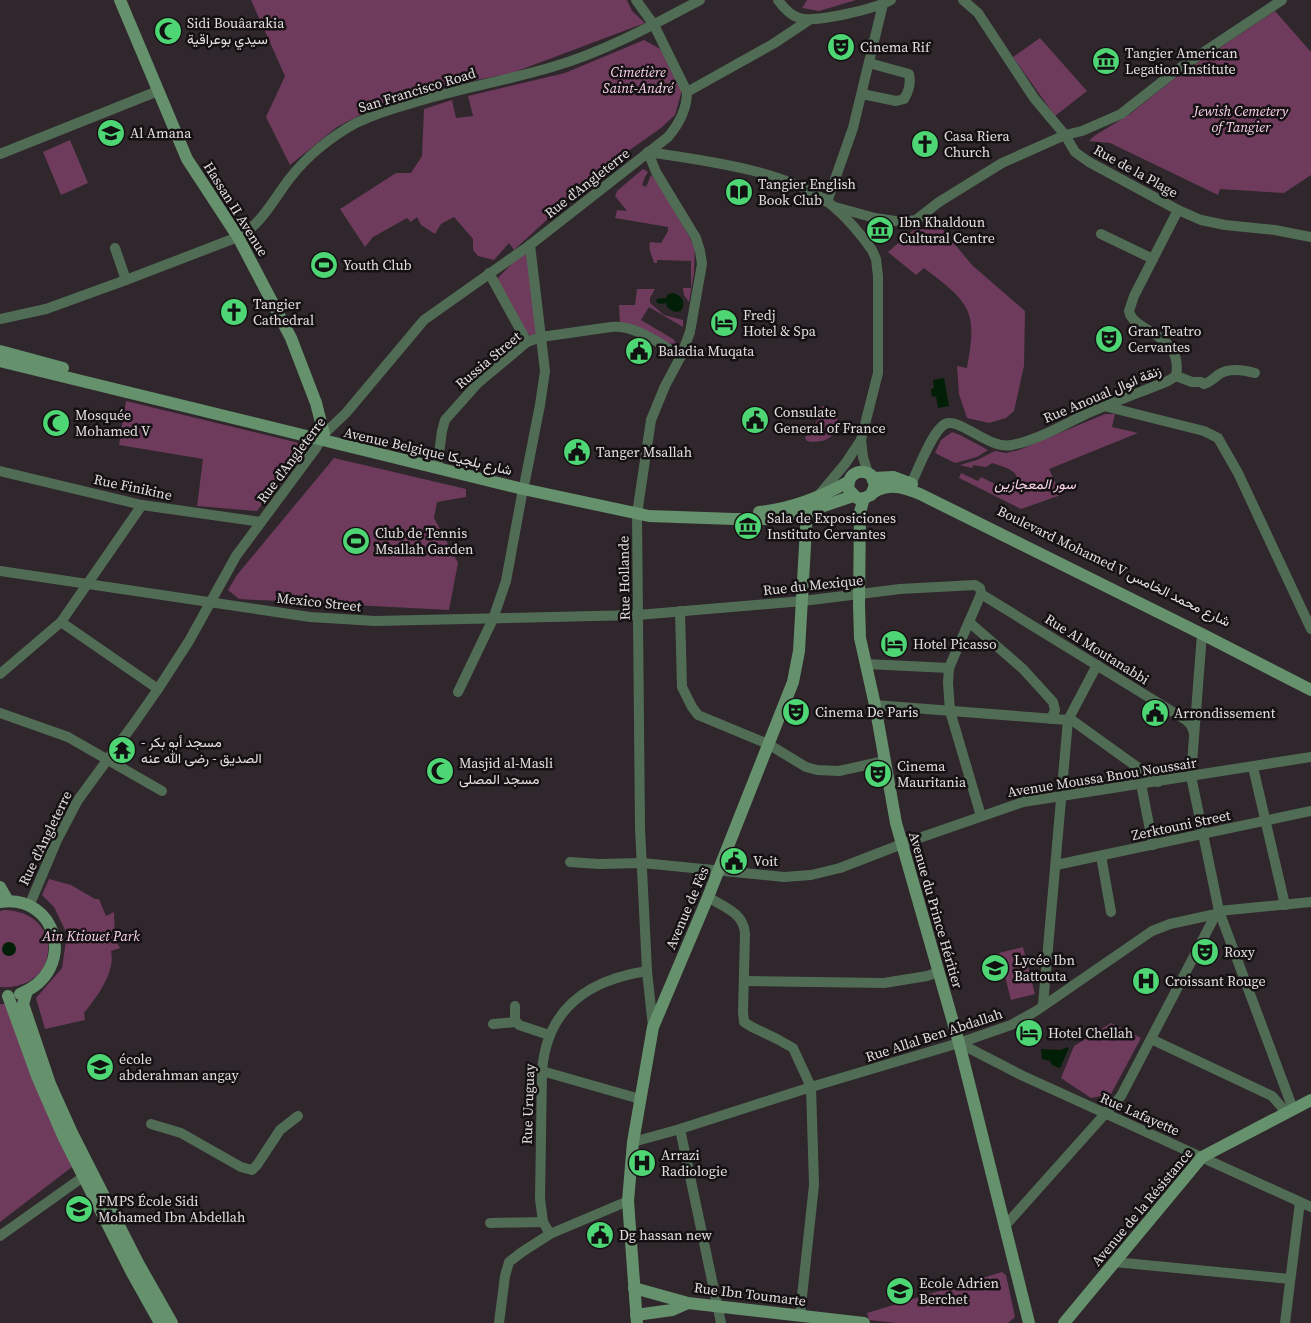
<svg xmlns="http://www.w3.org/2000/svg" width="1311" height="1323" font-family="'Source Serif 4',Vazirmatn,serif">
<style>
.green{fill:#6e3b5c}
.water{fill:#001f06}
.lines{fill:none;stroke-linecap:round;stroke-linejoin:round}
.street{stroke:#516c55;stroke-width:10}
.secondary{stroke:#65916d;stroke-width:12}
.labels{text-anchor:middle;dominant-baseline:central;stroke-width:5;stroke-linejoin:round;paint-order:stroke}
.poi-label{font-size:14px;fill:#e3dfe1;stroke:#151113;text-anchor:start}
.park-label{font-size:14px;font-style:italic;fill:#fcd4ec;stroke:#151113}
.street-label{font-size:14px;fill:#e3dfe1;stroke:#151113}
</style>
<rect width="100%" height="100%" fill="#2f272c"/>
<g class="green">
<polygon points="251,0 627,0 632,11 645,23 512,73 446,86 366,112 337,127 290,165 266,117 285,76"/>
<polygon points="807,0 856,0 819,11 802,8"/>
<polygon points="1275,11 1311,52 1311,175 1284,193 1220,189 1218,195 1110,143 1089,141 1094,136 1130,114 1179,75"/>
<polygon points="1040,38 1087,91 1055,116 1013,57"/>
<polygon points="644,40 662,50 682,90 675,115 661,128 601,170 514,250 509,243 494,260 478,256 473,250 473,239 454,217 441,224 435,234 421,225 417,217 411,222 407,218 373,237 365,247 340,209 396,173 411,173 422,156 424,109 452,100 456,118 473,116 468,96 565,73"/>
<polygon points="70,140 88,183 61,195 43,152"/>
<path d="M643 169 648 172 645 177 642 185 646 187 651 175 658 182 695 247 694 273 689 302 684 295 683 288H691V261L657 260V263H654C652 255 648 250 650 242L661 243 668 231V227L615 218 617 210 627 211 615 196 617 191Z"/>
<path d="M933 218 972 265 1025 311 1024 366 1014 411 1006 418 989 423 967 418 959 394 957 366 967 368C970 349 976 324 965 306 957 292 937 278 924 268L916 275 888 252 911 232Z"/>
<polygon points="530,245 536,333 530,336 523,327 496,280"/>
<polygon points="637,289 655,289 650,298 650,303 664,315 683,320 683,327 649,307 641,320 673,339 677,344 666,343 620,324 619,305 635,305"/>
<polygon points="126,401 307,445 257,511 197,506 203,459 119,445"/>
<path d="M822 406C834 406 838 417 839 427 833 439 820 444 807 441L805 438 809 429 813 428 820 415 818 413Z"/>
<path d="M1105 414H1115L1112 427 1138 433 1049 469 1061 495 1021 509 959 478 961 473 978 481 981 477 1013 493C1025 473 1011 469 992 463L986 467 973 465 972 468 960 465 977 460 995 451 1006 453 1019 450Z"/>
<polygon points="952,432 960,435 988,450 977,457 955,463 935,453 941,440"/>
<polygon points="334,458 466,489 466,497 437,502 434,518 458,563 449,610 239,599 228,590 237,575"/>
<path d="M49 879 71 885 95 899H99L106 916 114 912 115 939 120 948 111 951C116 972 96 998 84 1013L85 1020 45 1029 36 998 62 968 67 934 54 907 42 895Z"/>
<path d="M4 910C65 911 62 991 0 987V911Z"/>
<polygon points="1023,947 1035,994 1011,1000 999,953"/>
<polygon points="0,1004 7,1004 72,1167 0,1222"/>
<polygon points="1111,1023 1141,1038 1111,1094 1091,1098 1061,1078 1074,1046"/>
<polygon points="1002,1272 1006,1275 1015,1317 1008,1323 896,1323 869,1320 867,1313"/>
</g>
<g class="water">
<path d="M673 293C683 296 686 302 681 311L675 312 668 308 666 303 660 304 656 302 657 299 666 298 668 294Z"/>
<polygon points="944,378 949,406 938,408 936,396 932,397 931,389 934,388 933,380"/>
<circle cx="9" cy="949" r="7"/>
<polygon points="1068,1047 1069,1048 1060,1068 1052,1065 1050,1061 1042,1059 1041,1049 1060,1050"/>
</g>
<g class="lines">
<g class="street">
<path d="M778 0C783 7 790 15 799 18 815 23 875 9 891 0"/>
<polyline points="963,0 978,13 1034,98 1065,135 1075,152 1089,162 1178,210 1201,220 1225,225 1275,230 1311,237"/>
<polyline points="687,92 773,44 809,20"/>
<path d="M862 94 896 101 904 99C909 92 911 82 909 74L869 63"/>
<polyline points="648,152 656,172 696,238 700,251 702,264 690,332 681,356 665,386 651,420 637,514 640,828 647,971 653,1027"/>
<path d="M648 152C702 160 793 171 834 207 847 218 862 236 872 250L876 259 878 276V373L861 440 863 457 868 473"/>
<polyline points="0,154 158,91"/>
<polyline points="827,202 853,128 883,4"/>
<polyline points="835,207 875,218 902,222 916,220 939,202 1002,163 1065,135 1082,131 1121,114 1177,70 1282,0"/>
<polyline points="1101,234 1153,259"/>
<polyline points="115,248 126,280"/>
<polyline points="489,273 527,342"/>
<path d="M0 319 46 309 126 280 238 237C262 224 273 200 290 178 308 155 329 138 356 123 373 115 391 109 409 104 456 89 505 81 552 67 604 52 653 25 700 0"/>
<path d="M1176 376C1184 333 1133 333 1129 311L1134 296 1178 210"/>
<path d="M1176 376 1192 382H1201L1204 384C1210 382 1213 379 1218 375 1228 367 1244 370 1255 373"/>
<polyline points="1104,406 1204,431 1218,438 1238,473 1311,629"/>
<path d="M438 461 442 431 445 420 478 383 527 342 541 337 611 327C637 325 659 344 681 356"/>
<polyline points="0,471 142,505 261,522"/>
<polyline points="525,481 540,405 545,371 530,245"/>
<path d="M911 484C918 470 932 431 945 424 960 417 989 450 1012 445 1038 440 1063 425 1086 414 1113 402 1141 392 1168 381L1176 376"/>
<polyline points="819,495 845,464 861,440"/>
<polyline points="0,571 310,617 375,621 638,615 803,601 900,589 975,585 980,588 981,594 949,668 948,683 950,711 981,816"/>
<polyline points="981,594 1186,720 1191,725 1194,733"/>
<polyline points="680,611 682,687 692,707 698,715 768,744 806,767 817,770 839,771 884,761"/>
<polyline points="61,622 158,689"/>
<polyline points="969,622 1023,669 1053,702 1055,710 1051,719"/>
<polyline points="1202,634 1191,776 1219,911 1293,1109"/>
<polyline points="866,664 949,668"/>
<polyline points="0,674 61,622 142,505"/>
<polyline points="458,692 493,619 506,581 523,489"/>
<polyline points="875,705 1068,720"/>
<polyline points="0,713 68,737 162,791"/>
<polyline points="1069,718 1158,782"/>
<polyline points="1253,767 1285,905"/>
<polyline points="1141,784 1153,845"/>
<polyline points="1101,856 1111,912"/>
<polyline points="570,862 599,864 642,863 784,877 811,875 840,868 902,844 1023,802 1311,757"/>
<polyline points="1056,865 1311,811"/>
<path d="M708 897C724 907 744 913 745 934L743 1012 744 1022 752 1027 777 1039 793 1048 811 1087 814 1185 800 1315"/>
<path d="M29 906 57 840 78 800 135 722 158 689 189 641 236 556 316 448 324 434 346 413 424 320 530 245 668 137C679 124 687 109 687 92L654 25 636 0"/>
<polyline points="744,981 884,983 927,976 939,972"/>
<polyline points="1043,1005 1068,720 1097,665"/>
<polyline points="515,1006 515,1020 519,1025 549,1035"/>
<polyline points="493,1024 516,1022"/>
<polyline points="1151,1039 1272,1096 1286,1112"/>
<polyline points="959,1043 1021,1075 1311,1207"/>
<polyline points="542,1071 640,1099"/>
<polyline points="151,1124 181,1133 241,1167 252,1170 257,1165 280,1130 298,1116"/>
<polyline points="680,1129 721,1323"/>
<polyline points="633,1142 680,1129 811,1087 959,1043 1011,1025 1036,1011 1152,931 1170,924 1216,914 1219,911 1311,902"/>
<polyline points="490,1223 543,1222"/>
<polyline points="1004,1227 1121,1096 1216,914"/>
<path d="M550 1234 543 1222 540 1199 542 1071C547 1008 588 980 647 971"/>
<polyline points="0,1236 83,1177"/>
<polyline points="1114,1262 1290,1279"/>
<polyline points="499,1323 505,1276 509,1262 522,1252 550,1234 628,1201"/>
<polyline points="1285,1323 1300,1202"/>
</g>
<g class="secondary">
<polyline points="120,0 187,159 238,237 291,338 316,403 324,434"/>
<polyline points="0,351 63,368"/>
<polyline points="0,361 523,489 649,516 734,519 768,519 806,512 853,496"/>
<polyline points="873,478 893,477 912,484"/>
<path d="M871 495 875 485 871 475C859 467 846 475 849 490L857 498C867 500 870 494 878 490 892 483 907 489 920 494L1202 634 1311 690"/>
<polyline points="864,498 860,512 859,605 860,638 875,705 896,823 959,1043 1029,1323"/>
<path d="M759 512C790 509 821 497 848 482"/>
<polyline points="0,887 8,901"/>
<path d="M0 902C57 893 79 970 20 994"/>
<polyline points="27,991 23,1004 50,1084 72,1133 138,1263 172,1323"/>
<polyline points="8,996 37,1076 64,1138 131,1271 160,1323"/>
<polyline points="634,1288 688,1303 864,1323"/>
<polyline points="636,1315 672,1310 688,1303"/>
<polyline points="637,1323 628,1201 633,1142 653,1027 708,897 793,682 799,651 807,511 812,505"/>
<polyline points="1064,1323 1202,1157 1311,1100"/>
</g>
</g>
<defs>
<g id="mosque-disc" transform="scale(1.4375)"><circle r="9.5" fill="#4ed675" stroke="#151113"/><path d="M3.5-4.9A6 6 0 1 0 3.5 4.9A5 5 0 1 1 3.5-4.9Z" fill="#111"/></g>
<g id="theatre-disc" transform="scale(1.4375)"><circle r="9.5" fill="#4ed675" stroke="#151113"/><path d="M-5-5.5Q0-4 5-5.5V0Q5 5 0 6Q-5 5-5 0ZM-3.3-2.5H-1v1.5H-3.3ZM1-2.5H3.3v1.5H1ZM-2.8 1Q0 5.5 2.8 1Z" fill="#111"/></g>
<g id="museum-disc" transform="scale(1.4375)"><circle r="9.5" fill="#4ed675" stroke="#151113"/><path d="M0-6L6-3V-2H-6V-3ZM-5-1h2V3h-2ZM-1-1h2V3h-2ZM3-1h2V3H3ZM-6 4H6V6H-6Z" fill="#111"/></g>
<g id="school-disc" transform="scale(1.4375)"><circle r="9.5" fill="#4ed675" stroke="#151113"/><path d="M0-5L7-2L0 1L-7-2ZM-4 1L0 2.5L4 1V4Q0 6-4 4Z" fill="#111"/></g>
<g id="church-disc" transform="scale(1.4375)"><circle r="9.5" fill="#4ed675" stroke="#151113"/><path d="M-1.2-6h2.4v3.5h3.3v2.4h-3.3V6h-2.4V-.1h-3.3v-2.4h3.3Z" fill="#111"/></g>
<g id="library-disc" transform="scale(1.4375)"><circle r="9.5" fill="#4ed675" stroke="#151113"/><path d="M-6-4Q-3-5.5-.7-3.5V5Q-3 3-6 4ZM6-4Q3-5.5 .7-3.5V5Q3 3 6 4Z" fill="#111"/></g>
<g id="stadium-disc" transform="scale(1.4375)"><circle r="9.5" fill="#4ed675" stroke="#151113"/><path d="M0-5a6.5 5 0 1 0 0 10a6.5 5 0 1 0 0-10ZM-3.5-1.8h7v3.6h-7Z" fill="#111"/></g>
<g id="hotel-disc" transform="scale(1.4375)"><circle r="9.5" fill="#4ed675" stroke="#151113"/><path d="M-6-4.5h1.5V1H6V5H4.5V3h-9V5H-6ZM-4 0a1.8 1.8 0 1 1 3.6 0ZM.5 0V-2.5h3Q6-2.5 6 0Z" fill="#111"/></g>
<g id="civic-disc" transform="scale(1.4375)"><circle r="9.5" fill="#4ed675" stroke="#151113"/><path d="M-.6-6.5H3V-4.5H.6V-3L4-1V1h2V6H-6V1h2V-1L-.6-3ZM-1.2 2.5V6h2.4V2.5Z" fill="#111"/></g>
<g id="temple-disc" transform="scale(1.4375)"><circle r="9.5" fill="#4ed675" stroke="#151113"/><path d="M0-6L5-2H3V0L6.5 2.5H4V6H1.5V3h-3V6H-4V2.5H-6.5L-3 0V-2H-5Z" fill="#111"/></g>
<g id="hospital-disc" transform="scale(1.4375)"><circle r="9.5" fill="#4ed675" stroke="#151113"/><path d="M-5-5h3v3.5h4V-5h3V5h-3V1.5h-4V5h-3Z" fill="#111"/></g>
</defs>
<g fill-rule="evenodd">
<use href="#mosque-disc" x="168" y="31"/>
<use href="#theatre-disc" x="841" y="47"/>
<use href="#museum-disc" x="1106" y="61"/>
<use href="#school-disc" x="111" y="133"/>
<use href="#church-disc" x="925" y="144"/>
<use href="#library-disc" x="739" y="192"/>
<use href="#museum-disc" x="880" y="230"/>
<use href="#stadium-disc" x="324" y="265"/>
<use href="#church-disc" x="234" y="312"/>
<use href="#hotel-disc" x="724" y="323"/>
<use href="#theatre-disc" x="1109" y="339"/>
<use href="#civic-disc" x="639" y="351"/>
<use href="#civic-disc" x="755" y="420"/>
<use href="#mosque-disc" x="56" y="423"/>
<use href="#civic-disc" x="577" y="452"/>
<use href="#museum-disc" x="748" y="526"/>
<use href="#stadium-disc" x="356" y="541"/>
<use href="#hotel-disc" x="894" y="644"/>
<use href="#theatre-disc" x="796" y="712"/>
<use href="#civic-disc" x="1155" y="713"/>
<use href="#temple-disc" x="122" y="750"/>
<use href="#mosque-disc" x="440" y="771"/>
<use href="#theatre-disc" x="878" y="774"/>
<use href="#civic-disc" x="734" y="861"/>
<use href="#theatre-disc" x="1205" y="952"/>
<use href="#school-disc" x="995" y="968"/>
<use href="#hospital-disc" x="1146" y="981"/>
<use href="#hotel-disc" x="1029" y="1033"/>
<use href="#school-disc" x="100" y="1067"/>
<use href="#hospital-disc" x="642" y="1163"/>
<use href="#school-disc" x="79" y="1209"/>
<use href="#civic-disc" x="600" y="1235"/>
<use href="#school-disc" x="900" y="1291"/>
</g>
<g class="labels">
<g class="poi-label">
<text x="187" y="23">Sidi Bouâarakia<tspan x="187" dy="16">سيدي بوعراقية</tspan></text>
<text x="860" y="47">Cinema Rif</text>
<text x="1125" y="53">Tangier American<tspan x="1125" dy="16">Legation Institute</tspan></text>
<text x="130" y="133">Al Amana</text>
<text x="944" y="136">Casa Riera<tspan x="944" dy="16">Church</tspan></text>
<text x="758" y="184">Tangier English<tspan x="758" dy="16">Book Club</tspan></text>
<text x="899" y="222">Ibn Khaldoun<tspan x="899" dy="16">Cultural Centre</tspan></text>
<text x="343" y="265">Youth Club</text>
<text x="253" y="304">Tangier<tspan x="253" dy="16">Cathedral</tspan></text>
<text x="743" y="315">Fredj<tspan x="743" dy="16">Hotel &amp; Spa</tspan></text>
<text x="1128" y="331">Gran Teatro<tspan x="1128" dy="16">Cervantes</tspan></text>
<text x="658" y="351">Baladia Muqata</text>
<text x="774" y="412">Consulate<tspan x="774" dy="16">General of France</tspan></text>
<text x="75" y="415">Mosquée<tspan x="75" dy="16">Mohamed V</tspan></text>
<text x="596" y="452">Tanger Msallah</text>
<text x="767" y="518">Sala de Exposiciones<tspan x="767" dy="16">Instituto Cervantes</tspan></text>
<text x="375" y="533">Club de Tennis<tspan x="375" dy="16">Msallah Garden</tspan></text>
<text x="913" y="644">Hotel Picasso</text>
<text x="815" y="712">Cinema De Paris</text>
<text x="1174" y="713">Arrondissement</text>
<text x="141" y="742">- مسجد أبو بكر<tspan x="141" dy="16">الصديق - رضى الله عنه</tspan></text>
<text x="459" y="763">Masjid al-Masli<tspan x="459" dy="16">مسجد المصلى</tspan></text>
<text x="897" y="766">Cinema<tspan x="897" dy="16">Mauritania</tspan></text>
<text x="753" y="861">Voit</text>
<text x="1224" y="952">Roxy</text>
<text x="1014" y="960">Lycée Ibn<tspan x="1014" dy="16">Battouta</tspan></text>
<text x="1165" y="981">Croissant Rouge</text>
<text x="1048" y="1033">Hotel Chellah</text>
<text x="119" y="1059">école<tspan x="119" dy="16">abderahman angay</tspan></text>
<text x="661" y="1155">Arrazi<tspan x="661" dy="16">Radiologie</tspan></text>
<text x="98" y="1201">FMPS École Sidi<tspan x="98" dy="16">Mohamed Ibn Abdellah</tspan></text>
<text x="619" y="1235">Dg hassan new</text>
<text x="919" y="1283">Ecole Adrien<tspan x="919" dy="16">Berchet</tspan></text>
</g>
<g class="park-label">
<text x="638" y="72">Cimetière<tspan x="638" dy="16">Saint-André</tspan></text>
<text x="1241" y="111">Jewish Cemetery<tspan x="1241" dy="16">of Tangier</tspan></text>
<text x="1035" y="484">سور المعجازين</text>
<text x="91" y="936">Ain Ktiouet Park</text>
</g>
<g class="street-label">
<text transform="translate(417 90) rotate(-17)">San Francisco Road</text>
<text transform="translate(1136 171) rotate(29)">Rue de la Plage</text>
<text transform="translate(587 183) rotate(-38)">Rue d'Angleterre</text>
<text transform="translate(236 209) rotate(58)">Hassan II Avenue</text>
<text transform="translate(488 360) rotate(-40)">Russia Street</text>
<text transform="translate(1102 394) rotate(-23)">Rue Anoual زنقة انوال</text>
<text transform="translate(428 451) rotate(13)">Avenue Belgique شارع بلجيكا</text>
<text transform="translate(291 460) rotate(-53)">Rue d'Angleterre</text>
<text transform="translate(133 487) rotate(12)">Rue Finikine</text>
<text transform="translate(1114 566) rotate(26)">Boulevard Mohamed V شارع محمد الخامس</text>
<text transform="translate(624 578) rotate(-91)">Rue Hollande</text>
<text transform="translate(813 585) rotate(-6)">Rue du Mexique</text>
<text transform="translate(319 602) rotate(6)">Mexico Street</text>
<text transform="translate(1097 649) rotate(32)">Rue Al Moutanabbi</text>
<text transform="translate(1102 777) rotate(-9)">Avenue Moussa Bnou Noussair</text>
<text transform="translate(1181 825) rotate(-12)">Zerktouni Street</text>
<text transform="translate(45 838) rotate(-64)">Rue d'Angleterre</text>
<text transform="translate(687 908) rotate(-67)">Avenue de Fès</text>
<text transform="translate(936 910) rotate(74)">Avenue du Prince Héritier</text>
<text transform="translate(934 1035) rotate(-18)">Rue Allal Ben Abdallah</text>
<text transform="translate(528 1104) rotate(-88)">Rue Uruguay</text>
<text transform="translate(1140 1114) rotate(24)">Rue Lafayette</text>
<text transform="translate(1142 1207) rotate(-50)">Avenue de la Résistance</text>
<text transform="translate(750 1294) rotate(7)">Rue Ibn Toumarte</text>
</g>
</g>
</svg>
